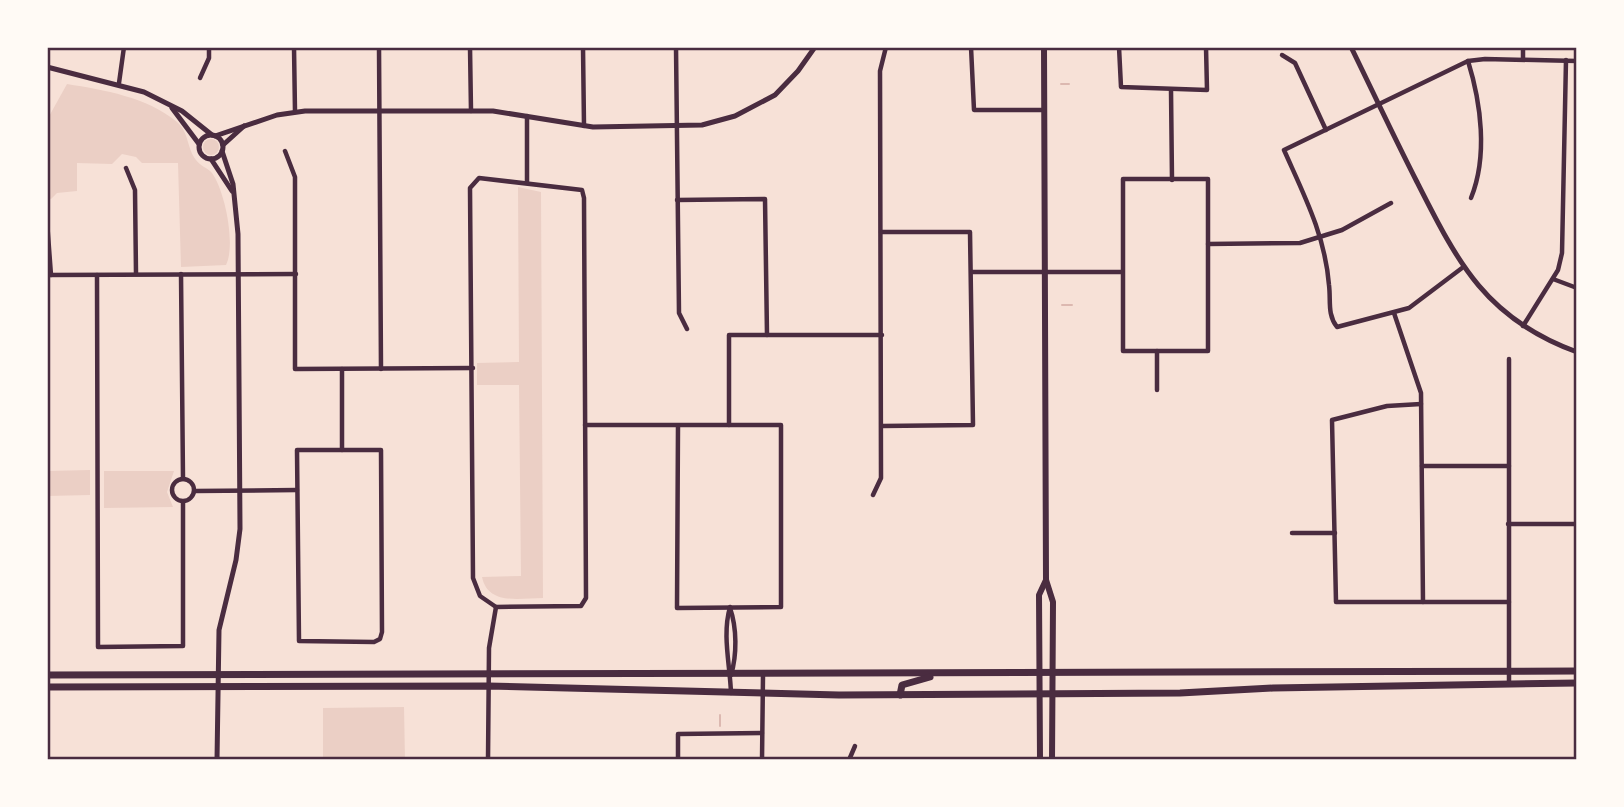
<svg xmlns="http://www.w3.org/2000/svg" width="1624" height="807" font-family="Ubuntu,sans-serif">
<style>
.green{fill:#ebcfc5}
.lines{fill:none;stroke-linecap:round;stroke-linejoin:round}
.stream{stroke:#dcb8b0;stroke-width:2}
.minor{stroke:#4a2c40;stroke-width:4.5}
.tertiary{stroke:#4a2c40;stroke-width:5}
.secondary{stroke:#4a2c40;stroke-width:6}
.primary{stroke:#4a2c40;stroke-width:7}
.neatline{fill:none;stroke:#4a2c40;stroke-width:2.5}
</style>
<rect width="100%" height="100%" fill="#f7e1d7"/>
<g class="green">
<path d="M67 84C104 90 147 97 177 122 189 132 187 149 196 160 200 166 208 168 212 173 225 191 236 245 226 265L181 267 178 163H142L136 157 122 154 112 164 77 163V191L57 193 51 199 47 198V120Z"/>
<circle cx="211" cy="147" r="8"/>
<path d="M518 187 541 192 543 598C521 598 488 606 482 577L521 576 519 385H477V363L519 362Z"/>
<polygon points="90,470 90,495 47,496 47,471"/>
<polygon points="104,471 174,471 167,492 173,507 104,508"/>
<polygon points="404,707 405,760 323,760 323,708"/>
</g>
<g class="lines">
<g class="stream">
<polyline points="1061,84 1069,84"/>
<polyline points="1062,305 1072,305"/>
<polyline points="720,715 720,726"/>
</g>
<g class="minor">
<polyline points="294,47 295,112"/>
<polyline points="379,47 381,369"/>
<polyline points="470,47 471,111"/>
<polyline points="583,47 584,126"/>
<polyline points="676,47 679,313 687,329"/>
<polyline points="971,47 974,110 1044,110"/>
<polyline points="1119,47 1121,87 1207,90 1206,47"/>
<polyline points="1282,55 1295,63 1326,130"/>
<polyline points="1523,59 1523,47"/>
<path d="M1468 61C1481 103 1488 156 1471 198"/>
<polyline points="200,78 209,58 209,47"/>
<polyline points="119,83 124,47"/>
<polyline points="1171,90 1172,180"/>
<polyline points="285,151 295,177 295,369 473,368"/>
<polyline points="126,168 135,190 136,274"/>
<polygon points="479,178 582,190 584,198 586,598 581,606 496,607 480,596 473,578 470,188"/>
<rect x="1123" y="179" width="85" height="172"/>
<polyline points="527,183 527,116"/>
<polyline points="677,200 765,199 767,335"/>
<polyline points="47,221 51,275"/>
<polyline points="881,232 970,232 973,425 882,426"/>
<polyline points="1208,244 1300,243 1342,230 1391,203"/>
<path d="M1462 268 1409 308 1337 327C1327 314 1331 301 1329 285 1325 235 1304 195 1284 150L1468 61 1485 59 1577 61"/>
<polyline points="972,272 1122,272"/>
<polyline points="181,274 183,479"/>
<polyline points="47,275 296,274"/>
<polyline points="97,275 98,647 183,646 183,502"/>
<polyline points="1553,279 1577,288"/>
<polyline points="1394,313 1421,393 1423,602"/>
<polyline points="1523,326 1558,270 1562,253 1566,60"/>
<polyline points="1157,390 1157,351"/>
<polyline points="1421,404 1387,406 1332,420 1336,602 1509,602"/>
<polyline points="585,425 781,425 781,607 677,608 678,425"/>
<polyline points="729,425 729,335 882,335"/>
<polygon points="297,450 381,450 382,632 380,639 374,642 299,641"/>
<polyline points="342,450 342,369"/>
<polyline points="1422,466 1509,466"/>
<circle cx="183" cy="490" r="11"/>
<polyline points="195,491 297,490"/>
<polyline points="873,495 881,478 880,71 886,47"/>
<polyline points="1508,524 1577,524"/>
<polyline points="1292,533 1335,533"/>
<path d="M730 607C722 635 730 664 731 693"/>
<path d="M730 608C737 628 737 655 731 675"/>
<polyline points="1509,684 1509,359"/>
<polyline points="484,760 567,760"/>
<polyline points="488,760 489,648 496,607"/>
<polyline points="678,760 678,734 762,733"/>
<polyline points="762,760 763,675"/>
<polyline points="849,760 855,746"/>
</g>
<g class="tertiary">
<path d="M1351 47C1373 92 1394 137 1417 182 1458 263 1486 319 1577 352"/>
<polyline points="47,67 144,92 182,111 212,135"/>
<polyline points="172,108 199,144"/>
<circle cx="211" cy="147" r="12"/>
<polyline points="215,136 277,115 305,111 493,111 593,127 702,125 735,116 775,95 798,71 815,47"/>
<polyline points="223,145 244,126"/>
<polyline points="211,159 232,191"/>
<polyline points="217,760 219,630 236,560 240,529 238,234 233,184 222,151"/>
</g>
<g class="secondary">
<polyline points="1044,47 1046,580 1053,602 1052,760"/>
<polyline points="1040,760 1039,595 1046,580"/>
</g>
<g class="primary">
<polyline points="47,675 1577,671"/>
<polyline points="47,687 488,686 839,695 1180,693 1273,688 1577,683"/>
<polyline points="900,695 902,685 930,677"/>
</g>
</g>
<rect width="1624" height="807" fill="none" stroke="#fffaf5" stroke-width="98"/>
<rect x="49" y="49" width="1526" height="709" class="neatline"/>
</svg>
